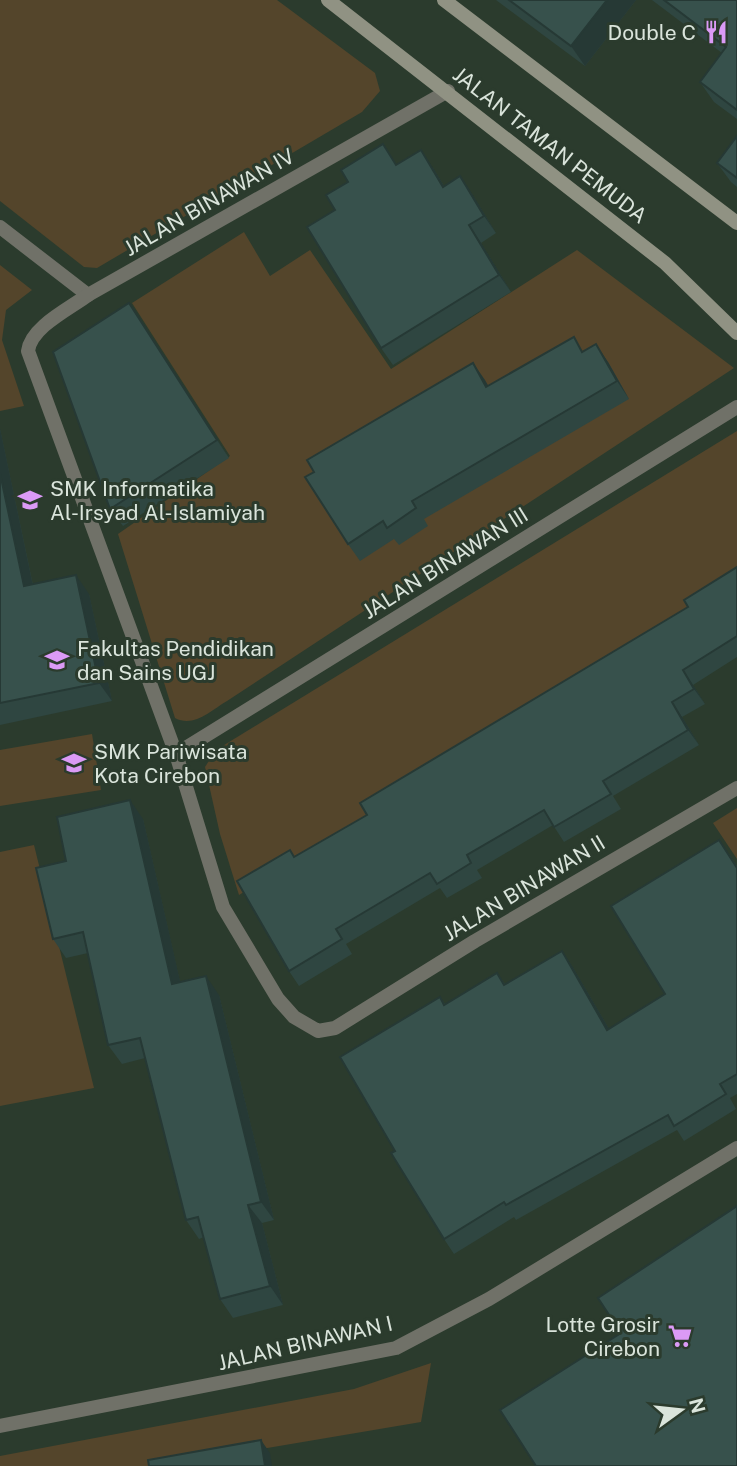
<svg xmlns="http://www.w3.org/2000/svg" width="737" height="1466" font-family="'Public Sans',sans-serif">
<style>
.green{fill:#54452b}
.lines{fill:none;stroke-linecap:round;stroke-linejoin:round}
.street{stroke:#707168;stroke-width:14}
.secondary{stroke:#909283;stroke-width:14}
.wall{fill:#2f4641}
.shaded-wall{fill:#263935}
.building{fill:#37514c;stroke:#263935;stroke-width:2}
.labels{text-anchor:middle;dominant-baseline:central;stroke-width:6;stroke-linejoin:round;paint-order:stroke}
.poi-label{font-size:21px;fill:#dae4db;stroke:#2b3b2d;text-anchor:start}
.street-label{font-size:21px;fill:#dae4db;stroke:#2b3b2d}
</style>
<rect width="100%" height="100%" fill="#2b3b2d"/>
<g class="green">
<polygon points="0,0 277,0 375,73 380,91 362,112 97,268 84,267 0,201"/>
<path d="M244 232 270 276 310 250 391 369 577 250 734 368 227 701C210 711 194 728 175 718L118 534 230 456 132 303Z"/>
<polygon points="0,265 32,290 6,310 2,340 24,406 0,411"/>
<polygon points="737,431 737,585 239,895 220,834 205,767 216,750"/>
<polygon points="92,734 101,790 0,806 0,750"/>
<polygon points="737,808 737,859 713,823"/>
<polygon points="34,845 94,1088 0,1106 0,852"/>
<polygon points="431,1363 421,1422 162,1466 0,1466 0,1456 354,1389"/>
</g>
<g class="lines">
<g class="street">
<polyline points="0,227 88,295 448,91"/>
<path d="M88 295C69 309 31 327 28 351L176 754 223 907 278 999 294 1017 318 1031 335 1028 475 941 737 788"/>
<polyline points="176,754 737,407"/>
<polyline points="0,1426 396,1348 489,1299 737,1148"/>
</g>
<g class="secondary">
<polyline points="328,0 665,263 737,333"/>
<polyline points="444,0 737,223"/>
</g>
</g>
<g class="wall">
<polygon points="496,0 636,0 585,66"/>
<polygon points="652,0 737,0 737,119 714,102 700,82 722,53"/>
<polygon points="737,136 737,187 731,182 717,163"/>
<polygon points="397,165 433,168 444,186 460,176 472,194 496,233 481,243 511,292 393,365 381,348 335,210"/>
<polygon points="141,321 229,458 123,526 110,509"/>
<polygon points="584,351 608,362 629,399 424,519 428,526 399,545 394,539 360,561 348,544 314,472 473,363 488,386"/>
<polygon points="0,429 33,585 89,594 112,701 0,725"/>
<polygon points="737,567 737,657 693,685 705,704 682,717 699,745 613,796 621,809 564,842 553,825 477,870 482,878 447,898 440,888 346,944 352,954 299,986 289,971 290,850 295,857 367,815 688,607"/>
<polygon points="143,819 180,982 219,995 274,1220 262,1223 283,1305 233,1318 220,1299 204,1237 199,1239 186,1220 145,1058 122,1064 108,1045 88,953 66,958 53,939 66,861"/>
<polygon points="729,854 737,866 737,1094 730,1098 736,1109 684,1141 677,1130 516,1220 514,1217 454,1254 444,1239 395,1151 440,997 445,1004 497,973 505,984 562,951 572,966 609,1029 665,994"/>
</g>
<g class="shaded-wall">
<polygon points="607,0 636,0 585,66 571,46"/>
<polygon points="421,150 433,168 455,205 443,187"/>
<polygon points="460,176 472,194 496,233 484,216"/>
<polygon points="469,225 481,243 511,292 499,275"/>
<polygon points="129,303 141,321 229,458 217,440"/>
<polygon points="596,344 608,362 629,399 617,381"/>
<polygon points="473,363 485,380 499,405 486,387"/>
<polygon points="0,429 37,605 24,586 0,473"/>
<polygon points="76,575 89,594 112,701 99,683"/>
<polygon points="683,670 693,685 705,704 694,689"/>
<polygon points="672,702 682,717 699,745 688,730"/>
<polygon points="130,800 143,819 185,1003 172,984"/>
<polygon points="562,951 572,966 618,1044 607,1030"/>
<polygon points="206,976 219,995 274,1220 261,1202"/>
<polygon points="248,1205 262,1223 283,1305 270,1286"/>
<polygon points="261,1440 270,1453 272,1466 265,1466"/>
</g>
<g class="building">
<polygon points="509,0 607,0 571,46"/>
<polygon points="664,0 737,0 737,110 700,82 726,47"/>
<polygon points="737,136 737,178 717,163"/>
<polygon points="383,144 396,165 421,150 443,187 460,176 484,216 469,225 499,275 381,348 307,227 335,210 326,195 348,182 341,170"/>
<polygon points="129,303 217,440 110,509 53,352"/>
<polygon points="574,337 582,352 596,344 617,381 412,501 416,508 387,528 383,521 348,544 305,477 314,472 307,460 473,363 486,387"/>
<polygon points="0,473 24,586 76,575 99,683 0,703"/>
<polygon points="737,567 737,636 683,670 694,689 672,702 688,730 603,781 611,794 554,827 544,810 467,855 471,863 437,884 430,873 336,929 342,939 289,971 237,881 290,850 294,857 367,815 360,803 688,607 684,600"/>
<polygon points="130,800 172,984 206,976 261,1202 248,1205 270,1286 220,1299 198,1217 186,1220 140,1038 108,1045 83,932 53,939 36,868 66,861 57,817"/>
<polygon points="719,840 737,868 737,1074 720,1084 726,1094 674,1126 668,1115 506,1205 504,1202 444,1239 391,1153 395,1151 340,1057 440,997 444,1005 497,973 504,985 562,951 607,1030 665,994 611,906"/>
<polygon points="737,1206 737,1466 536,1466 500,1410 621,1333 598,1298"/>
<polygon points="261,1440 265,1466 149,1466 148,1460"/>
</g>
<defs>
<g id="restaurant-bare" transform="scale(1.89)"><path d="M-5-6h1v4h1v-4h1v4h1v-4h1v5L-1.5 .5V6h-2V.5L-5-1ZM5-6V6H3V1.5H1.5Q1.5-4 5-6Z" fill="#db9af6" stroke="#2b3b2d" stroke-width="2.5" paint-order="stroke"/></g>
<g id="school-bare" transform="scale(1.89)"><path d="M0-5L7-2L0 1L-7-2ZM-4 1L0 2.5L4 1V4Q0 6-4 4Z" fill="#db9af6" stroke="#2b3b2d" stroke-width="2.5" paint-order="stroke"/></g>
<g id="university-bare" transform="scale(1.89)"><path d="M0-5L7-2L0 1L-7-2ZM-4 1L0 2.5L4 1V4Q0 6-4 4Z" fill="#db9af6" stroke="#2b3b2d" stroke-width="2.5" paint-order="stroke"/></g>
<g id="supermarket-bare" transform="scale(1.89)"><path d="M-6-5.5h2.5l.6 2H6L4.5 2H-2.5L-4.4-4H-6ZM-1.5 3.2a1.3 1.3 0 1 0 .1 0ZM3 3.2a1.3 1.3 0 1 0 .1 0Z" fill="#db9af6" stroke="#2b3b2d" stroke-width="2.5" paint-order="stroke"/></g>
</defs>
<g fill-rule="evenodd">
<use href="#restaurant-bare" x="716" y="32"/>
<use href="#school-bare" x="30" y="500"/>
<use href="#university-bare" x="57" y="660"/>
<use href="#school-bare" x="74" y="763"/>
<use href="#supermarket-bare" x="680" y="1336"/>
</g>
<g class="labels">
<g class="poi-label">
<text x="696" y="32" text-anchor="end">Double C</text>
<text x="50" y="488">SMK Informatika<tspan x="50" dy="24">Al-Irsyad Al-Islamiyah</tspan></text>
<text x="77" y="648">Fakultas Pendidikan<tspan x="77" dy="24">dan Sains UGJ</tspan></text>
<text x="94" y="751">SMK Pariwisata<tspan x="94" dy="24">Kota Cirebon</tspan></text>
<text x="660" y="1324" text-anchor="end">Lotte Grosir<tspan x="660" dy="24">Cirebon</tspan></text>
</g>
<g class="street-label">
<text transform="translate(550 145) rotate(38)">JALAN TAMAN PEMUDA</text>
<text transform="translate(209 202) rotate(-30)">JALAN BINAWAN IV</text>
<text transform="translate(445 563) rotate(-32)">JALAN BINAWAN III</text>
<text transform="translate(524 888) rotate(-31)">JALAN BINAWAN II</text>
<text transform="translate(305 1343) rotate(-13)">JALAN BINAWAN I</text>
</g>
</g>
<g transform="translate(681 1410) rotate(75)" stroke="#2b3b2d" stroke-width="5" paint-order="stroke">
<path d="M0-5L12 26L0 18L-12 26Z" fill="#dae4db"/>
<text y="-10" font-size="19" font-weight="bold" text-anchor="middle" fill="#dae4db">N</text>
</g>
</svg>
